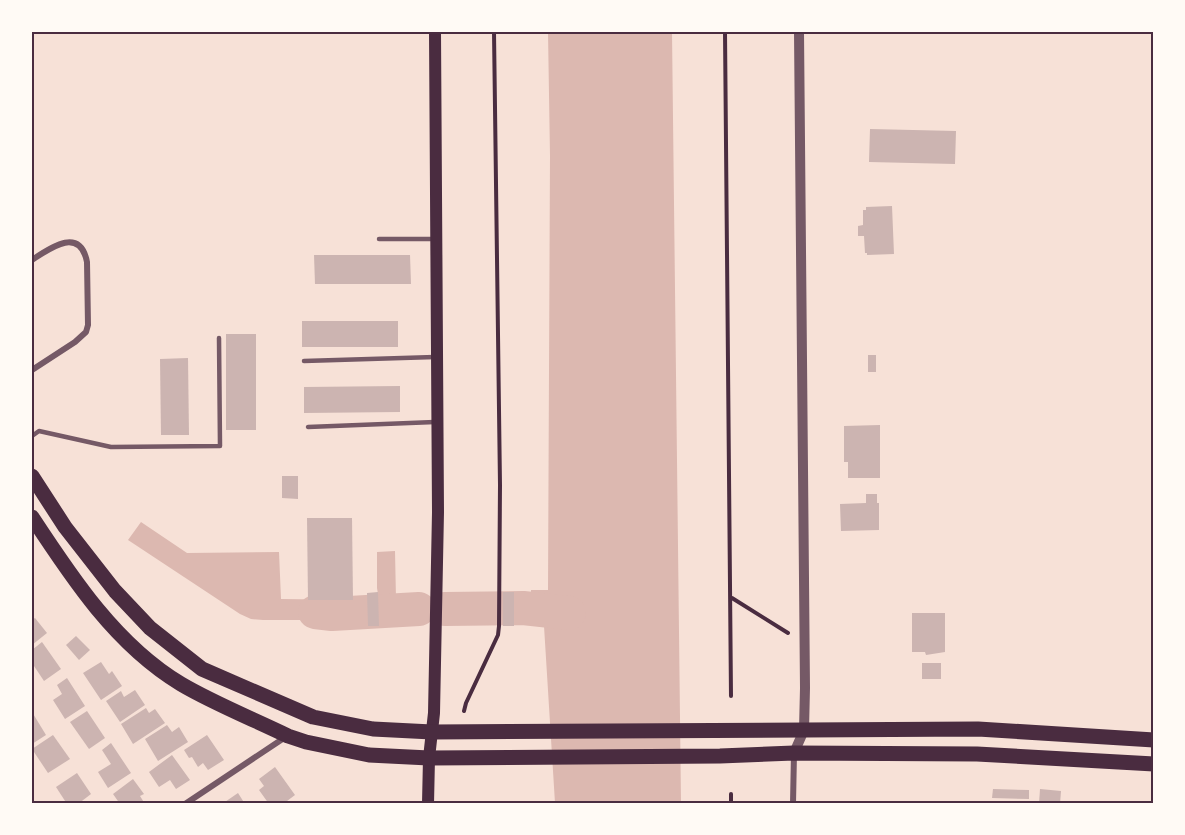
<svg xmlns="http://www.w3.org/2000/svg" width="1185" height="835" font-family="Jost,sans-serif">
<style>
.water{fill:#dcb8b0}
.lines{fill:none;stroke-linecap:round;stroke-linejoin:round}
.river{stroke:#dcb8b0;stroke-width:34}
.building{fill:#ccb4b1}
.path{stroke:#4a2c40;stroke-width:4}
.service{stroke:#755966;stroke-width:4.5}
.minor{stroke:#755966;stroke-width:6}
.tertiary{stroke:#755966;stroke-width:10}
.secondary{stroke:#4a2c40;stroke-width:12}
.primary{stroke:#4a2c40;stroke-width:15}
.neatline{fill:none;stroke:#4a2c40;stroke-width:2}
</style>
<rect width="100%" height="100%" fill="#f7e1d7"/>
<g class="water">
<polygon points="548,32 672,32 681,803 555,803 544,626 531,626 531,619 523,619 523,598 531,598 531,590 548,590 550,156"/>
<polygon points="141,522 187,553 279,552 281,599 362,600 363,620 263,620 251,619 240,614 128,540"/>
<polygon points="395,551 396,599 408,599 408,618 382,619 377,588 377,552"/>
<polygon points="446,598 486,599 486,618 447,618"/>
</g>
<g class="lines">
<g class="river">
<polyline points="445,609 523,608 569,613"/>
<polyline points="315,612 332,614 419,609"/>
</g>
</g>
<g class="building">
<polygon points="870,129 956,131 955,164 869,162"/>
<polygon points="892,206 894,254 867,255 867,253 865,253 864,236 858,236 858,226 863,225 863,210 866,210 866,207"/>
<polygon points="314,255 410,255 411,284 315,284"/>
<rect x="302" y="321" width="96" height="26"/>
<rect x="226" y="334" width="30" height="96"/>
<rect x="868" y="355" width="8" height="17"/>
<polygon points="188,358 189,435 161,435 160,359"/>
<polygon points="400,386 400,412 304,413 304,387"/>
<polygon points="880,425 880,478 848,478 848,462 844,462 844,426"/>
<polygon points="282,476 298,476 298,499 282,498"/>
<polygon points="866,494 877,494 877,503 879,503 879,530 841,531 840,504 866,503"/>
<polygon points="307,518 352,518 353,600 308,600"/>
<polygon points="378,592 379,626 368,626 367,593"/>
<rect x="503" y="592" width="11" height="34"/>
<polygon points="912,613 945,613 945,652 926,655 925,652 912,652"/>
<polygon points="35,618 47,633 32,645 32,620"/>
<polygon points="76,636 90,650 79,660 66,645"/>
<polygon points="42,642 61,669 44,681 32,663 32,650"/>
<polygon points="101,662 109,674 112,671 122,686 101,700 83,673"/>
<rect x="922" y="663" width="19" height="16"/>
<polygon points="67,678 85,706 65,719 53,700 62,694 57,685"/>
<polygon points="135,690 145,705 120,722 106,701 121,691 124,697"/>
<polygon points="146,708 149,713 155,709 165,723 133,744 121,724"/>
<polygon points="87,711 105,738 89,749 70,722"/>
<polygon points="32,712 46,735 32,744"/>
<polygon points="167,725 172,732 179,727 188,742 158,761 145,739"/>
<polygon points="53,735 70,759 48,773 32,749"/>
<polygon points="207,735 224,760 208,770 203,763 198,767 192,757 189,758 184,750"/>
<polygon points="111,743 131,773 108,788 98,772 111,764 102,750"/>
<polygon points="172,755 190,780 176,789 170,780 159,787 149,772"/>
<polygon points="275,767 295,795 283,804 269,804 259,790 264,786 259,779"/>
<polygon points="77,773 91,794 78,804 67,804 56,787"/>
<polygon points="133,779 144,794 140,796 145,804 120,804 113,794"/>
<polygon points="993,789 1029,790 1029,799 992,798"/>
<polygon points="1040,789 1061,791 1060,804 1039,804"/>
<polygon points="238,793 245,804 222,804"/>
</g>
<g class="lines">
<g class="path">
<polyline points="725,32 731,696"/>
<polyline points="732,598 788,633"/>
<polyline points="464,711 466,703 498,635 499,626 500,485 494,32"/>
<polyline points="731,794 731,804"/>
</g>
<g class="service">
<polyline points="379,239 434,239"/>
<polyline points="304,361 435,357"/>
<polyline points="308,427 435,422"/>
<polyline points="32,436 39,431 111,447 220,446 219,338"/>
</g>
<g class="minor">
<path d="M32 260C50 248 80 226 87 262L88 325 86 332 75 342 32 370"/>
<polyline points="185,804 287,736"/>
<polyline points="793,804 794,753"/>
</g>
<polyline class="tertiary" points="794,753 804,730 805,688 799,32"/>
<polyline class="secondary" points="428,804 429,758 434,713 438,512 435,32"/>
<g class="primary">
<polyline points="32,476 65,527 115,591 150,628 202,669 313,717 373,729 432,732 978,729 1154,740"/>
<path d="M32 517C72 578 116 645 181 684 213 703 253 719 288 736L306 742 369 755 429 758 720 756 794 753 977 754 1154 764"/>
</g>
</g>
<rect width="1185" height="835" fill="none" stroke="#fffaf5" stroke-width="66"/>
<rect x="33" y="33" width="1119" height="769" class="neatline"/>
</svg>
